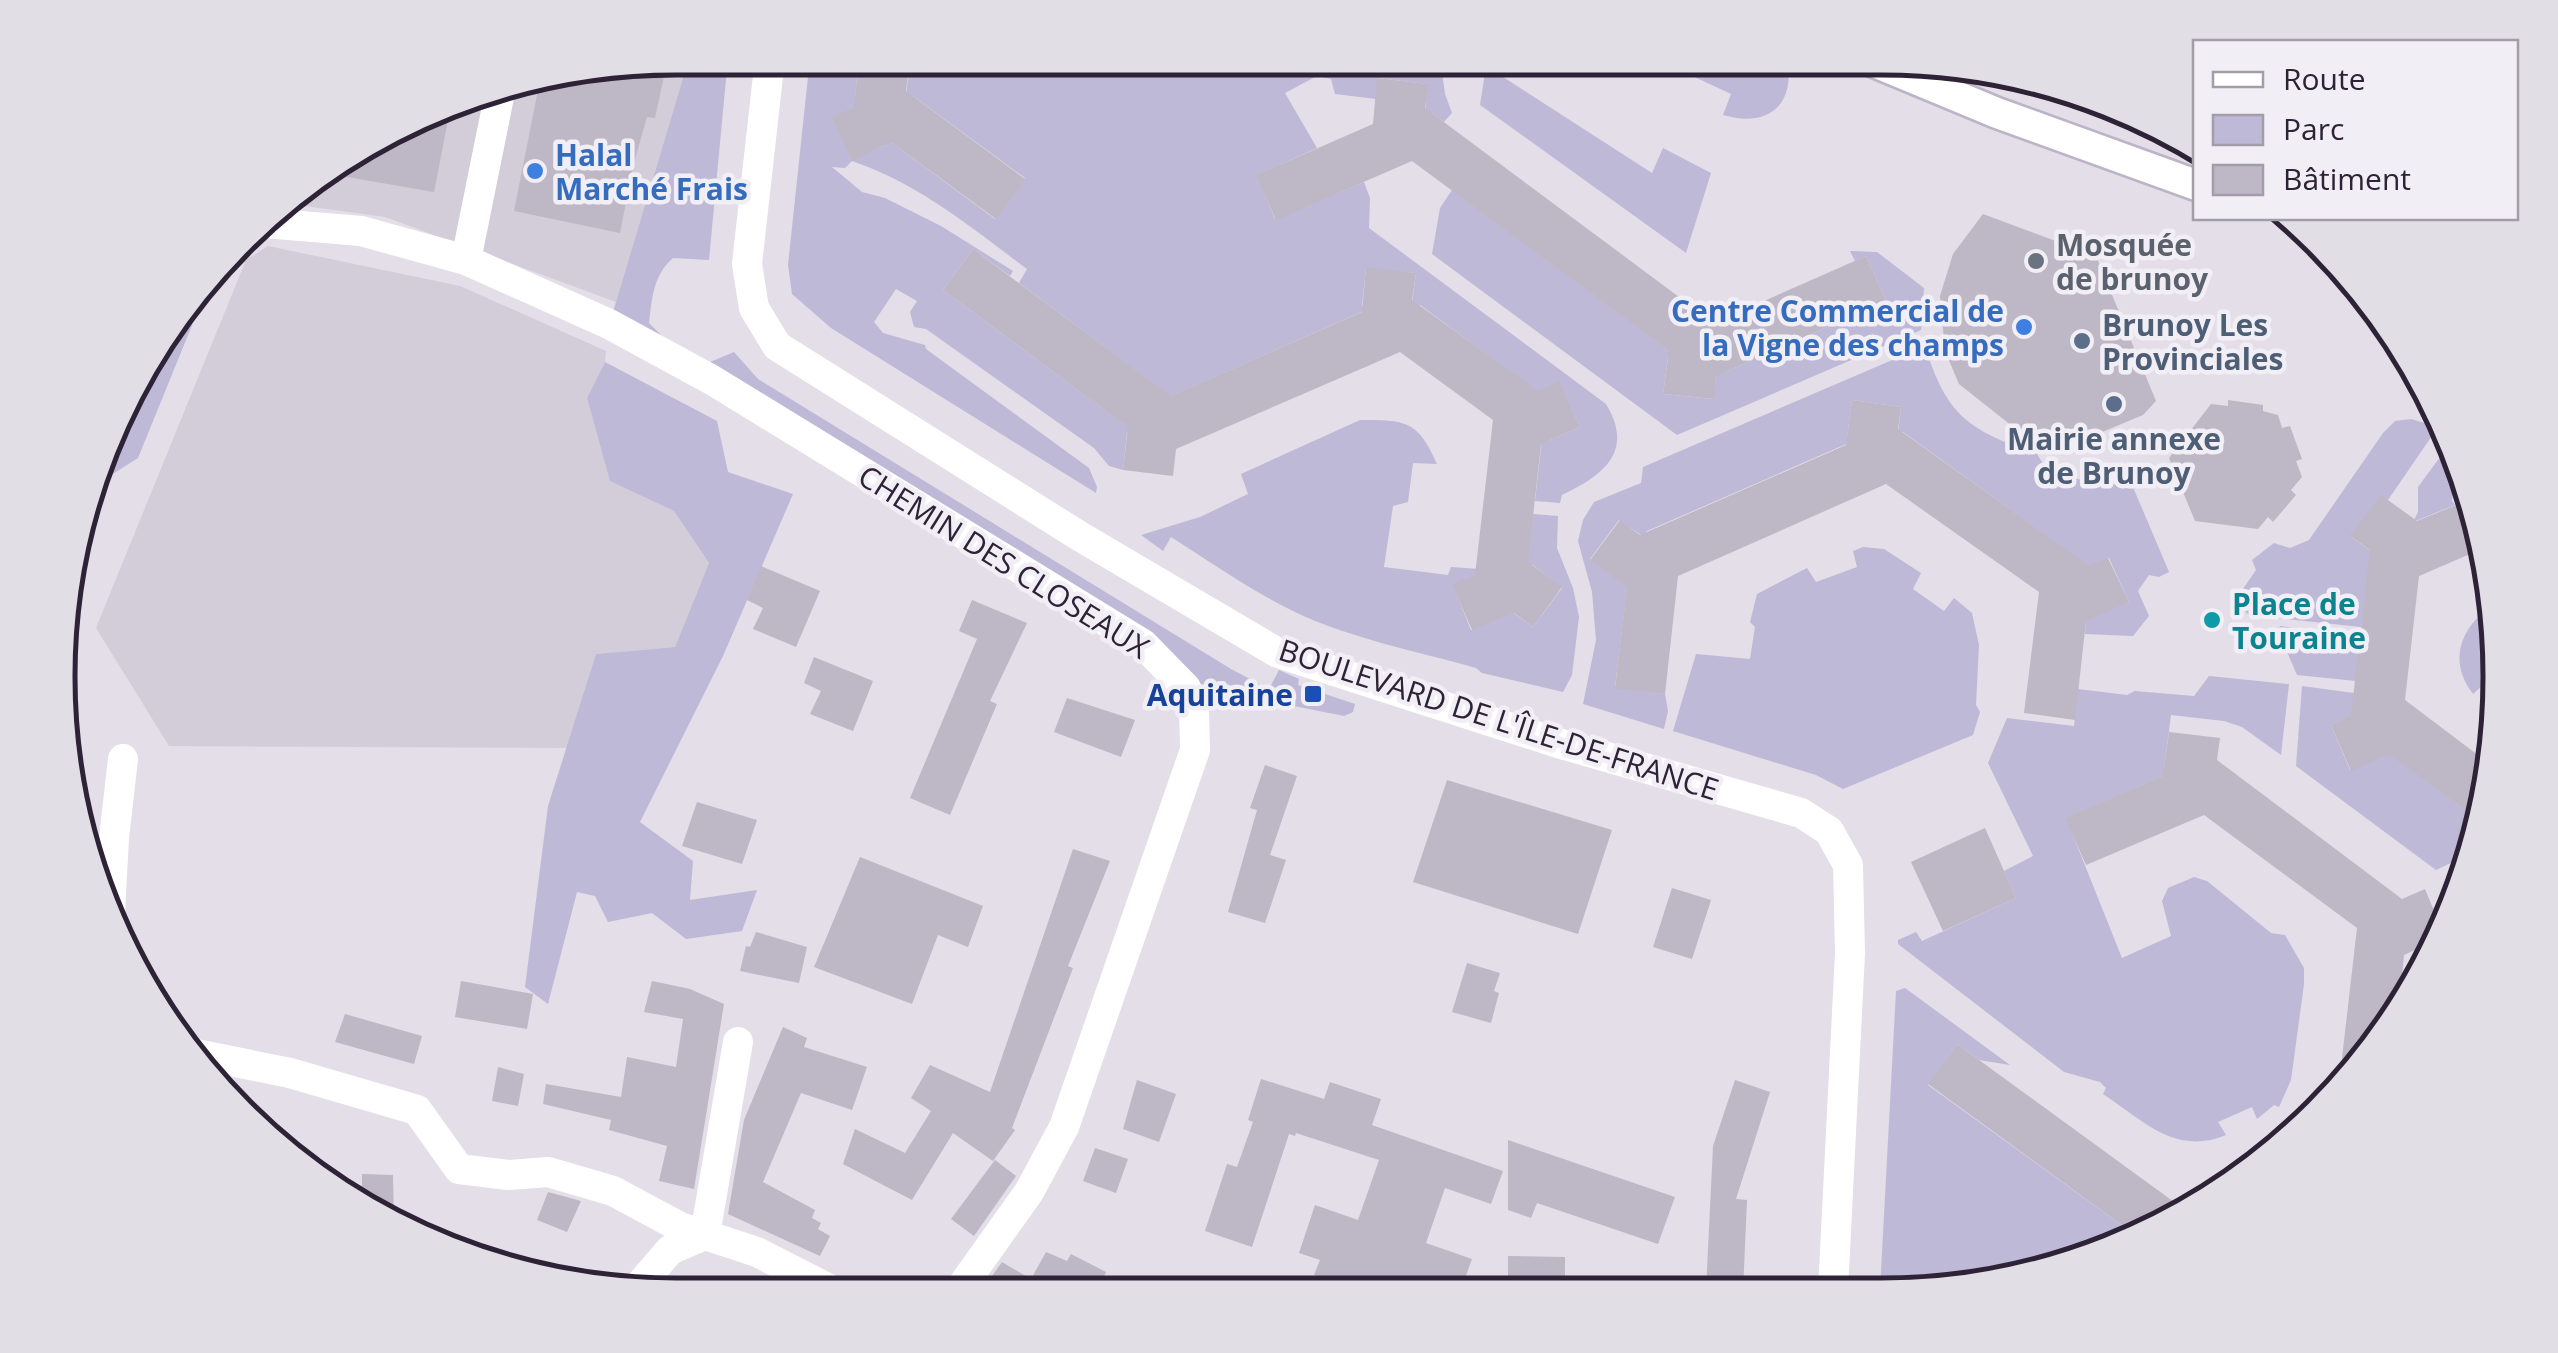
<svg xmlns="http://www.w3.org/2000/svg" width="2558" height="1353" font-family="'Open Sans',sans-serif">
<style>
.built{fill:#d2cdd8}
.green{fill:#beb9d7}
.building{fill:#beb7c5}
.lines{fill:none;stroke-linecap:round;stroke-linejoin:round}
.secondary-casing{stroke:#bdb3c6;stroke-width:35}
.street{stroke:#fff;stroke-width:30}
.secondary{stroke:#fff;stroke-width:30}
.shop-dot{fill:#3f7fe0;stroke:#f1eef5;stroke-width:4}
.worship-dot{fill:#6b7280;stroke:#f1eef5;stroke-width:4}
.service-dot{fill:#5c6f8a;stroke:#f1eef5;stroke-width:4}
.culture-dot{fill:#0f9aa8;stroke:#f1eef5;stroke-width:4}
.transit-dot{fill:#1a4fb4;stroke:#f1eef5;stroke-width:4}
.labels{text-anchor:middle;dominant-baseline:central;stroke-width:9;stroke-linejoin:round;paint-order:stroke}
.shop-label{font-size:30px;font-weight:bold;fill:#366cbe;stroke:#f1eef5;text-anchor:start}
.worship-label{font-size:30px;font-weight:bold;fill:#5b616d;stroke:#f1eef5;text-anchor:start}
.service-label{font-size:30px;font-weight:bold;fill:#4e5e75;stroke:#f1eef5;text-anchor:start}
.street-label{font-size:30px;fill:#2e2236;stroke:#f1eef5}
.culture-label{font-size:30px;font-weight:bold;fill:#0d838f;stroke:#f1eef5;text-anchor:start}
.transit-label{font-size:30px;font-weight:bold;fill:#164399;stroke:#f1eef5;text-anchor:end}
.rim{fill:none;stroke:#2e2236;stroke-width:5}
</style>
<rect width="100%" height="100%" fill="#e3dee8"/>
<g class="built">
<polygon points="676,58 689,58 616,302 385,217 283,203 299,186 477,91"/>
<polygon points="268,246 460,286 606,351 605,362 587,398 610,480 674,511 709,563 675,647 596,654 567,748 169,746 96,628 246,260"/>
</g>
<g class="green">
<path d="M689 58H728L709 260 673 258C653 275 652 299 649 323L668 342 710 362 734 352 758 379 1231 669 1269 689 1279 670 1299 679 1298 685 1355 704 1353 712 1344 716 1209 689 613 312Z"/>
<path d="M810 58H859L855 98 859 105 833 117 852 160 885 145 887 139 995 219 1025 178 913 96 906 97 910 58H1440L1445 94 1452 113 1444 122 1430 112 1425 114 1427 84 1378 78 1376 99 1335 94 1331 79 1317 76 1285 93 1317 148 1257 175 1275 219 1364 182 1370 198 1369 228 1606 404C1635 452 1603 475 1562 495L1560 503 1535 501 1542 438 1548 441 1580 427 1559 382 1533 394 1531 387 1420 305 1416 307 1412 303 1416 273 1366 268 1362 305 1366 310 1167 398 1165 392 1019 283 1027 269C972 228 918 183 852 161L845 168 832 167 862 192 885 198 941 226 1013 271 1010 276 973 249 943 290 1131 429 1127 433 1123 470 1109 466 1094 448 926 329 914 327 910 312 917 301 896 289 874 322 883 333 925 345 926 349 1089 468 1097 487 1096 493 831 328 792 294 788 265Z"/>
<path d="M1656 59H1787C1796 106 1767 128 1723 115L1731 94Z"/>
<polygon points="1486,66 1652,173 1663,148 1711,173 1686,253 1480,105"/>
<polygon points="1452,190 1672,353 1668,357 1663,394 1713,399 1717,369 1725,372 1886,301 1866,256 1855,261 1850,251 1877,252 1924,288 1921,330 1677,435 1432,254 1440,208"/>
<polygon points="210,281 138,458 111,475 98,474 162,333"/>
<path d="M1925 346C1947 417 1969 430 2037 454L2050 475 2133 487 2169 572 2159 577 2149 575 2138 591 2149 616 2133 636 2085 634 2086 618 2129 602 2109 558 2084 567 2083 562 1903 432 1898 433 1901 407 1852 400 1847 438 1851 442 1647 531 1644 537 1619 520 1590 559 1621 582H1628L1615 687 1665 694 1668 711 1664 729 1583 704 1596 640 1592 592 1578 541 1583 520 1594 502 1641 483 1643 467Z"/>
<polygon points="605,362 717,421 728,472 793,494 723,656 640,822 693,861 690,900 757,890 742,931 686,939 652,913 608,922 595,896 577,892 548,1004 525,987 548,806 596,654 675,647 709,563 674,511 610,481 587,398"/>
<polygon points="2411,419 2438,427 2388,500 2381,496 2351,537 2374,553 2361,627 2249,615 2234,602 2256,570 2252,560 2274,543 2290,548 2309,540 2383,433 2395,421"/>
<path d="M1360 420C1405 420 1418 420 1437 464L1413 463 1408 502 1393 506 1384 567 1448 575 1451 567 1480 569V573L1453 585 1471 630 1506 616 1508 609 1533 627 1562 588 1533 565 1527 566 1533 514 1558 516 1557 548 1573 588 1579 617 1572 675 1563 692 1482 673 1476 668C1416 651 1353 639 1297 613 1253 592 1212 563 1171 537L1163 551 1141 535 1200 517 1248 494 1241 474Z"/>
<polygon points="2449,445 2459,463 2456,464 2452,501 2455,505 2413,522 2418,512 2418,487"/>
<polygon points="1863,547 1884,549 1921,573 1913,589 1944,611 1954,598 1972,613 1979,645 1976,705 1980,712 1973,735 1843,789 1816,775 1673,731 1696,654 1750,659 1755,627 1750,622 1757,594 1807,568 1816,582 1857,567 1853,551"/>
<path d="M2485 611 2496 693 2485 683 2473 694C2450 664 2458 633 2485 611Z"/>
<polygon points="2280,626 2361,637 2356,681 2297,675 2278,631"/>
<path d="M2209 676 2289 684 2281 755 2242 727 2224 721 2171 715 2164 769 2168 774 2066 818 2122 958 2171 936 2162 901 2168 888 2194 877 2207 881 2271 933 2285 935 2304 968V984L2291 1080 2279 1107 2274 1105 2257 1119 2252 1107 2218 1122 2226 1135C2175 1156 2144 1121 2103 1094L2106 1088 2100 1082 2064 1072 1898 944V940L1916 932 1922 941 2016 898 2004 871 2033 856 1988 763 2007 718 2074 726 2078 689 2127 695 2135 691 2194 696Z"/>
<polygon points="2302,686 2354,693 2356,713 2331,725 2350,770 2386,751 2473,816 2461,858 2436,870 2296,766"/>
<polygon points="1905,988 2010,1065 1979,1060 1957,1044 1928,1085 2138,1237 2118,1249 1963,1290 1880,1290 1896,991"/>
</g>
<g class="building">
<polygon points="859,58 910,58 906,91 1025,179 996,219 891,142 852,161 832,117 854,107"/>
<polygon points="644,63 666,67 655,118 647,117 633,166 620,233 514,211 540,80"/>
<polygon points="1377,78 1428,84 1425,108 1714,323 1866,256 1886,301 1716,376 1714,399 1663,394 1669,351 1412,161 1276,220 1256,175 1373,124"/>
<polygon points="451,105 434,192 324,173 377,144"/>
<polygon points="1983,214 2096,256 2156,401 2143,415 2088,438 2048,437 2012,426 1959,384 1945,351 1940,296 1953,254"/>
<polygon points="973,249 1171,396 1362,312 1366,267 1416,273 1412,300 1538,391 1559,381 1580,427 1541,444 1528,562 1562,587 1533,627 1514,613 1472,630 1452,584 1475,575 1493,420 1400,352 1176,449 1173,476 1123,470 1128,427 943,290"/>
<polygon points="1852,400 1901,407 1898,429 2088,565 2108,558 2129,602 2086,621 2075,720 2024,713 2039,592 1886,484 1678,576 1665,694 1615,688 1627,587 1590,560 1620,520 1640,535 1846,445"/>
<polygon points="2228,400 2263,405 2263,411 2278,415 2282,428 2290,426 2302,459 2296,461 2302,477 2291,490 2296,495 2273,522 2268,517 2258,529 2195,521 2169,458 2211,404 2228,406"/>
<polygon points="2381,495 2417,521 2471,499 2477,551 2419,576 2405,700 2487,762 2473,816 2389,754 2351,771 2331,725 2351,715 2370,550 2350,536"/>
<polygon points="761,566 820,591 796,647 753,629 763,608 747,600"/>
<polygon points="972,600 1027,623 990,701 997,704 950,815 910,798 977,639 959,631"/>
<polygon points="814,657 873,681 853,731 810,714 821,691 804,683"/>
<polygon points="1067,698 1135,720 1121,757 1054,732"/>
<polygon points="2169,732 2220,738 2217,760 2402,899 2425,889 2442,930 2439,939 2404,955 2399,1008 2338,1093 2357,928 2204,815 2086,865 2065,818 2163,776"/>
<polygon points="1265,765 1297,776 1270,855 1286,860 1265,923 1228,912 1257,810 1250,808"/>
<polygon points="1447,780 1612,830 1578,934 1413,882"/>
<polygon points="697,802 757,820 742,864 682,846"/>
<polygon points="1985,828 2016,898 1943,931 1911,862"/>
<polygon points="1073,849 1110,861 1068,966 1073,968 1012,1128 1015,1130 993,1161 953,1133 912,1200 843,1164 855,1129 905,1153 931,1111 911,1098 930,1065 990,1092"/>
<polygon points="860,857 983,906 968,947 938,935 912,1004 814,967"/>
<polygon points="1672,888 1711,900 1692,959 1653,947"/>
<polygon points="756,932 807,947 799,983 740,971 746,946 750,947"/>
<polygon points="1467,963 1500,973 1494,991 1499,993 1491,1023 1452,1012"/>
<polygon points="461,981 533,994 527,1029 455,1017"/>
<polygon points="652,981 690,989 724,1004 694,1189 659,1181 667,1146 609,1130 611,1120 543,1104 546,1084 621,1097 627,1057 676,1067 683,1019 644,1012"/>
<polygon points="345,1014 422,1036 414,1064 335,1042"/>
<polygon points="783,1027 807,1038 804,1047 867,1067 852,1110 801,1093 763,1182 815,1210 812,1218 821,1223 818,1229 830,1236 820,1256 728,1214 744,1120"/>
<polygon points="1957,1044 1979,1060 2185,1210 2138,1237 1928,1084"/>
<polygon points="498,1067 524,1074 518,1106 492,1101"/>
<polygon points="1261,1079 1324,1099 1330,1082 1381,1099 1372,1125 1503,1171 1491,1204 1445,1188 1426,1243 1472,1259 1460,1292 1367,1292 1314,1275 1320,1260 1299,1253 1315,1205 1358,1220 1379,1160 1296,1133 1295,1136 1289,1134 1252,1247 1205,1231 1227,1164 1237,1167 1253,1122 1248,1120"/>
<polygon points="1137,1080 1176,1094 1159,1142 1123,1129"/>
<polygon points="1735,1080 1770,1092 1736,1199 1747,1200 1743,1291 1706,1291 1713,1146"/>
<polygon points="1508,1140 1675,1197 1658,1244 1537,1203 1531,1218 1508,1210"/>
<polygon points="1095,1148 1128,1159 1116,1193 1083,1181"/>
<polygon points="995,1160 1016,1176 974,1236 951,1219"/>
<polygon points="362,1174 393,1175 394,1225 362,1203"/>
<polygon points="548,1192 581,1201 567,1232 537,1220"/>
<polygon points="1046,1252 1067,1261 1071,1254 1106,1272 1097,1293 980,1293 1002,1262 1031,1279"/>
<polygon points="1508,1256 1565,1257 1565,1291 1508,1292"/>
</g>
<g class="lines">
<g class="secondary-casing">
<polyline id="secondary" points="1867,59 1997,113 2196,185"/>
</g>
<g class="street">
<polyline points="770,58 747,264 754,308 777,346 1081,537 1278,653 1558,743 1801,813 1829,831 1848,865 1850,953 1833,1291"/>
<polyline points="265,223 361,231 466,260 609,324 712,380 1143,644 1186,688 1194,708 1195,750 1064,1127 1029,1192 957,1293"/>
<polyline points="466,260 501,87"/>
<polyline points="110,914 114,838 123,759"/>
<polyline points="196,1054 290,1073 417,1110 459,1169 508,1175 548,1172 613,1191 680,1227 705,1235 738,1042"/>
<polyline points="633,1293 670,1250 705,1235 757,1252 839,1294"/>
</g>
<use href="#secondary" class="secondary"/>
</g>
<g class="shop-dot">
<circle cx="535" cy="171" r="10"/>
<circle cx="2024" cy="327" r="10"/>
</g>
<circle class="worship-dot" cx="2036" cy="261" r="10"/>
<g class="service-dot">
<circle cx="2082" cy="341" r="10"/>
<circle cx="2114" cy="404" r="10"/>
</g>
<circle class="culture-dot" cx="2212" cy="620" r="10"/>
<rect class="transit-dot" x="1303" y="684" width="20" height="20" rx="5"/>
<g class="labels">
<g class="shop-label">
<text x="555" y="154">Halal<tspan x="555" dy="34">Marché Frais</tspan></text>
<text x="2004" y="310" text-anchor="end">Centre Commercial de<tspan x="2004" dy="34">la Vigne des champs</tspan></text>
</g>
<g class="worship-label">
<text x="2056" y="244">Mosquée<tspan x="2056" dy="34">de brunoy</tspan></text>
</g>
<g class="service-label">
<text x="2102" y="324">Brunoy Les<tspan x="2102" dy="34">Provinciales</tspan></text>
<text x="2114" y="438" text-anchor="middle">Mairie annexe<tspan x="2114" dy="34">de Brunoy</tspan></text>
</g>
<g class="street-label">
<text transform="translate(1004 561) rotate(32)">CHEMIN DES CLOSEAUX</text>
<text transform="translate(1499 719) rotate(18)">BOULEVARD DE L'ÎLE-DE-FRANCE</text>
</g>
<g class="culture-label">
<text x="2232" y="603">Place de<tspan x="2232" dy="34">Touraine</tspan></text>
</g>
<g class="transit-label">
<text x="1293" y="694">Aquitaine</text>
</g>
</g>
<path d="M0 0H2558V1353H0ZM676 75H1882A601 601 0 0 1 2483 676V677A601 601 0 0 1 1882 1278H676A601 601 0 0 1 75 677V676A601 601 0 0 1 676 75Z" fill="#e1dee6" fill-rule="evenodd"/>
<path class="rim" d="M676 75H1882A601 601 0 0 1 2483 676V677A601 601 0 0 1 1882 1278H676A601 601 0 0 1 75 677V676A601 601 0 0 1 676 75Z"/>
<rect x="2193" y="40" width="325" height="180" fill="#f1eef5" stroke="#a39ca9" stroke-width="2.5"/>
<rect x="2213" y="72" width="50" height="15" fill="#ffffff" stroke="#a39ca9" stroke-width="2.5"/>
<text x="2283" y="90" font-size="30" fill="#2e2236">Route</text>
<rect x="2213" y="115" width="50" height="30" fill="#beb9d7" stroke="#a39ca9" stroke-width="2.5"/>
<text x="2283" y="140" font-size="30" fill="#2e2236">Parc</text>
<rect x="2213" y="165" width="50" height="30" fill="#beb7c5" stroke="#a39ca9" stroke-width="2.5"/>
<text x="2283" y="190" font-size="30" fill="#2e2236">Bâtiment</text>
</svg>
